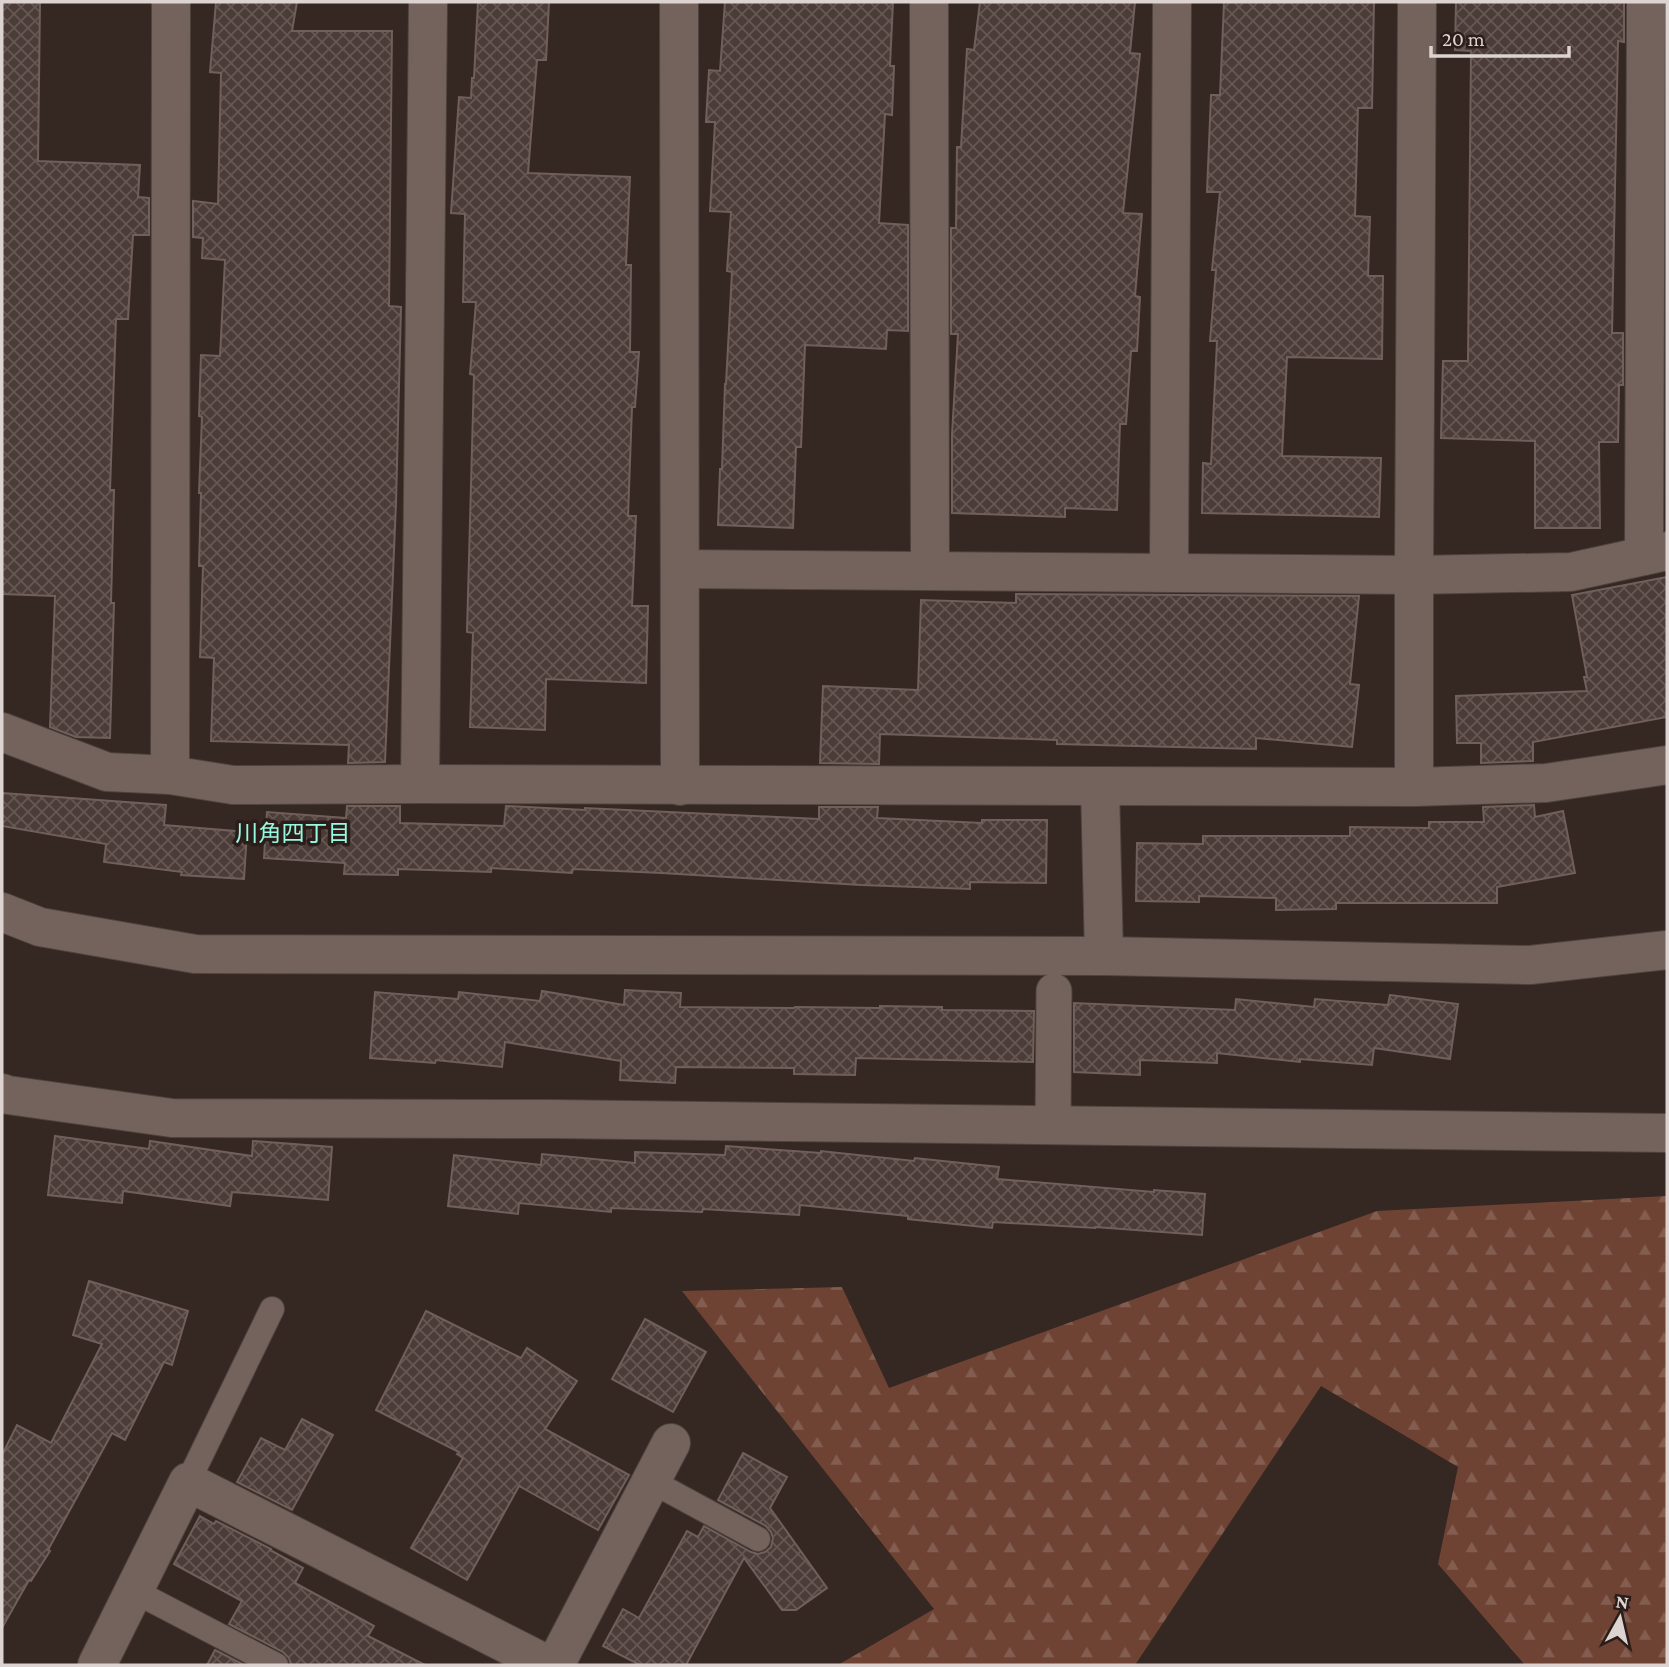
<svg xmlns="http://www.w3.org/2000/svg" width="1669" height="1667" font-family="'Crimson Pro','Noto Sans JP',serif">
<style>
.forest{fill:url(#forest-firs)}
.building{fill:url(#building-cross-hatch);stroke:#705f5a;stroke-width:2}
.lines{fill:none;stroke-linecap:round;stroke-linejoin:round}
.service-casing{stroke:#4e433e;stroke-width:26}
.pedestrian-casing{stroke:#4e433e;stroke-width:37}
.minor-casing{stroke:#4e433e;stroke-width:40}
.tertiary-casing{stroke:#4e433e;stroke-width:40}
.service{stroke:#74635d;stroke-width:24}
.pedestrian{stroke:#74635d;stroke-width:35}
.minor{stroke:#74635d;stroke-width:38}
.tertiary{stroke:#74635d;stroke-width:38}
.labels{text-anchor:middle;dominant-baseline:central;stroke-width:7;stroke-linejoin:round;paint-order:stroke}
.neighbourhood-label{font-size:23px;fill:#97f9e0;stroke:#2b1d19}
</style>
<defs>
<pattern id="forest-firs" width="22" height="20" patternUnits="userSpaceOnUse" patternTransform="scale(1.75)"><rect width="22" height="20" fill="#6f4334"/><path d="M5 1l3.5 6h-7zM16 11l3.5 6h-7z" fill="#835d50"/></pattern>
<pattern id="building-cross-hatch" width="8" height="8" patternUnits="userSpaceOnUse" patternTransform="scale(1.75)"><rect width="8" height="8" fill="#4c3c37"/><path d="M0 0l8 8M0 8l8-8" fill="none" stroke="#655753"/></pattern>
</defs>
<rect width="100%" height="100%" fill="#352722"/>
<polygon class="forest" points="1667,1196 1667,1665 1525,1665 1438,1564 1458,1467 1321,1386 1135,1665 838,1665 934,1609 682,1291 842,1287 889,1388 1377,1211"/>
<g class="building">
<polygon points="2,2 40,2 38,161 140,165 138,197 149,198 149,235 133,235 128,319 116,319 110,490 114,490 111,603 114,603 110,738 76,737 50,727 55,596 2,594"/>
<polygon points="216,2 297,2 292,31 392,31 389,306 401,307 396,503 385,762 348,763 349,745 211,741 214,658 200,657 203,566 199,566 201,493 199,493 202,417 199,416 201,355 220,356 225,260 202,258 203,238 193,237 193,201 218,204 221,73 210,72"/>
<polygon points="478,2 549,2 546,60 537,60 528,173 630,177 626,265 631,265 630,352 639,352 635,407 632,407 628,516 636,516 632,606 648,606 646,683 546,679 545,730 470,727 473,633 467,632 474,375 470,374 476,302 463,302 465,214 451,213 459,97 471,98 472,78 474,78"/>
<polygon points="725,2 893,2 890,66 894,66 892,115 885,114 879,223 908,225 908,331 887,330 886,349 805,345 801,447 796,447 793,528 718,525 720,469 722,469 725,384 726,384 732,272 727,271 731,212 710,211 715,122 706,122 709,70 720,71"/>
<polygon points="980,2 1135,2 1130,53 1140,54 1123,213 1142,214 1135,296 1140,297 1137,351 1131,351 1126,424 1120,424 1117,510 1065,508 1065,517 952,513 952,434 958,334 951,334 951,228 956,228 957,147 961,147 967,49 974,50"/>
<polygon points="1224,2 1374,2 1372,108 1358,108 1355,216 1370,217 1368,276 1383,276 1382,359 1287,357 1282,456 1381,458 1379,517 1202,513 1203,463 1211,464 1217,341 1210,341 1216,270 1212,270 1220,192 1207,192 1211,95 1220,95"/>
<polygon points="1456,2 1624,2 1624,42 1618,41 1612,333 1623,333 1623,385 1619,385 1618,442 1599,442 1600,528 1535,528 1535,441 1441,438 1443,361 1468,361 1471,51 1455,50"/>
<polygon points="1667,577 1667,717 1533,742 1533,761 1481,763 1481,743 1457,743 1456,696 1587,691 1584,677 1587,677 1572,595"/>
<polygon points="1016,594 1359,596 1350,684 1359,685 1352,747 1256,738 1256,749 1057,744 1057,740 880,734 879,764 820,763 823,686 918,690 921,600 1016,603"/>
<polygon points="2,793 166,805 164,825 247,832 244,879 181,875 182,872 104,862 106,844 2,826"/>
<polygon points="1534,805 1535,817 1563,811 1575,873 1497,887 1497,903 1336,903 1336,909 1276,910 1276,898 1199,896 1199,902 1136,901 1137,843 1203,844 1203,836 1350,836 1350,827 1429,828 1429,822 1484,822 1483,807"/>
<polygon points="347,806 400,806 400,823 504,826 506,806 585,810 585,808 819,819 819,807 878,807 877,818 982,823 982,820 1047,820 1046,883 970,882 970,889 861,885 662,873 573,869 572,873 491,868 491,872 398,869 398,875 344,874 345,863 264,858 267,812 346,818"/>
<polygon points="625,990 681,993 680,1007 794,1008 795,1007 880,1008 880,1006 942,1007 942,1010 1034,1011 1033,1062 856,1058 855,1075 794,1074 794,1068 676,1067 675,1083 620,1080 621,1061 505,1042 502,1067 436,1060 435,1063 370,1058 375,992 458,999 459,992 540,1001 542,991 624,1005"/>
<polygon points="1390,995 1458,1004 1450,1059 1374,1048 1372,1065 1300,1059 1300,1062 1217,1053 1217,1063 1140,1060 1140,1075 1074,1072 1074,1003 1235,1010 1236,999 1314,1007 1315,999 1388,1005"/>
<polygon points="55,1136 149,1149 150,1141 252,1156 253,1141 332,1147 328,1200 232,1192 230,1206 123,1191 122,1203 48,1195"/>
<polygon points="726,1146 821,1153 821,1151 914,1161 915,1158 999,1167 997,1179 1154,1192 1154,1190 1205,1194 1202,1235 1095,1227 1095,1228 993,1222 992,1228 908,1219 908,1216 800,1205 799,1215 703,1209 702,1212 611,1208 611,1212 519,1203 518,1214 448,1206 454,1155 541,1165 542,1154 635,1163 635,1152 725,1155"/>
<polygon points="89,1281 188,1311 172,1365 164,1362 125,1440 112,1433 48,1550 50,1551 31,1581 29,1580 2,1628 2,1455 17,1425 51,1443 102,1344 73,1335"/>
<polygon points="426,1311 521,1358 527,1348 577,1381 545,1429 629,1475 598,1530 519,1486 467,1580 411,1548 463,1458 457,1454 459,1452 376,1410"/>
<polygon points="645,1319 706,1352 673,1412 612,1379"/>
<polygon points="302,1419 333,1435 292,1510 237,1482 261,1438 285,1450"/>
<polygon points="743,1453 787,1477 770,1508 827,1588 796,1610 782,1610 744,1558 686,1665 640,1665 603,1646 623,1609 639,1618 687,1531 698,1537 704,1526 751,1552 758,1554 765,1552 771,1547 773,1538 771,1532 766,1526 718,1500"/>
<polygon points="200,1516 214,1524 216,1521 271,1549 270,1550 303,1568 295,1583 374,1626 368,1636 425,1665 291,1665 289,1658 283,1652 229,1624 242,1601 174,1564"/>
<polygon points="215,1650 244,1665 207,1665"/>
</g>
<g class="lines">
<g class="service-casing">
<g id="service">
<polyline points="651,1481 758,1539"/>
<polyline points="188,1482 272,1309"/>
<polyline points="134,1591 276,1665"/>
</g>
</g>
<g class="pedestrian-casing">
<polyline id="pedestrian" points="1053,1125 1054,991"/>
</g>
<g class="minor-casing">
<g id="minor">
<polyline points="679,2 680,786"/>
<polyline points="929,2 930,571"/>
<polyline points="1644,556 1646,2"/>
<polyline points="681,569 1414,575 1571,572 1667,551"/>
<polyline points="1169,573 1172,2"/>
<polyline points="2,732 107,772 170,775 233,785 420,784 1414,787 1546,783 1667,765"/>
<polyline points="170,775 171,2"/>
<polyline points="420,784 428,2"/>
<polyline points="1100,787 1104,956"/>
<polyline points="1414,787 1414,575 1417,2"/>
<polyline points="2,1093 8,1095 172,1118 551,1119 1667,1133"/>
<polyline points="97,1665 188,1482 548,1665"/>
<polyline points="555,1665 671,1443"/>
</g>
</g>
<g class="tertiary-casing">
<polyline id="tertiary" points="2,912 40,927 195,954 1104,956 1530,965 1667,950"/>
</g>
<use href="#service" class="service"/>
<use href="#pedestrian" class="pedestrian"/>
<use href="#minor" class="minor"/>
<use href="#tertiary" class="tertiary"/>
</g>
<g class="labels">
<g class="neighbourhood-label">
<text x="293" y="833">川角四丁目</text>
</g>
</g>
<rect width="1669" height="1667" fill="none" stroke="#ddd3d0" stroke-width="7"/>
<g transform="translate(1620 1618) rotate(8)" stroke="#2b1d19" stroke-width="5" paint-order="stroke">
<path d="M0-5L12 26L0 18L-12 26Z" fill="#ddd3d0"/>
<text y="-10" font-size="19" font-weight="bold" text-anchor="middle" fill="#ddd3d0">N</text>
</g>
<path d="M1431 46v10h138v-10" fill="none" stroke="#ddd3d0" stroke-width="3.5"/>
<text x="1442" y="46" font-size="21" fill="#ddd3d0" stroke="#2b1d19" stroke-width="5" paint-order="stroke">20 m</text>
</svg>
